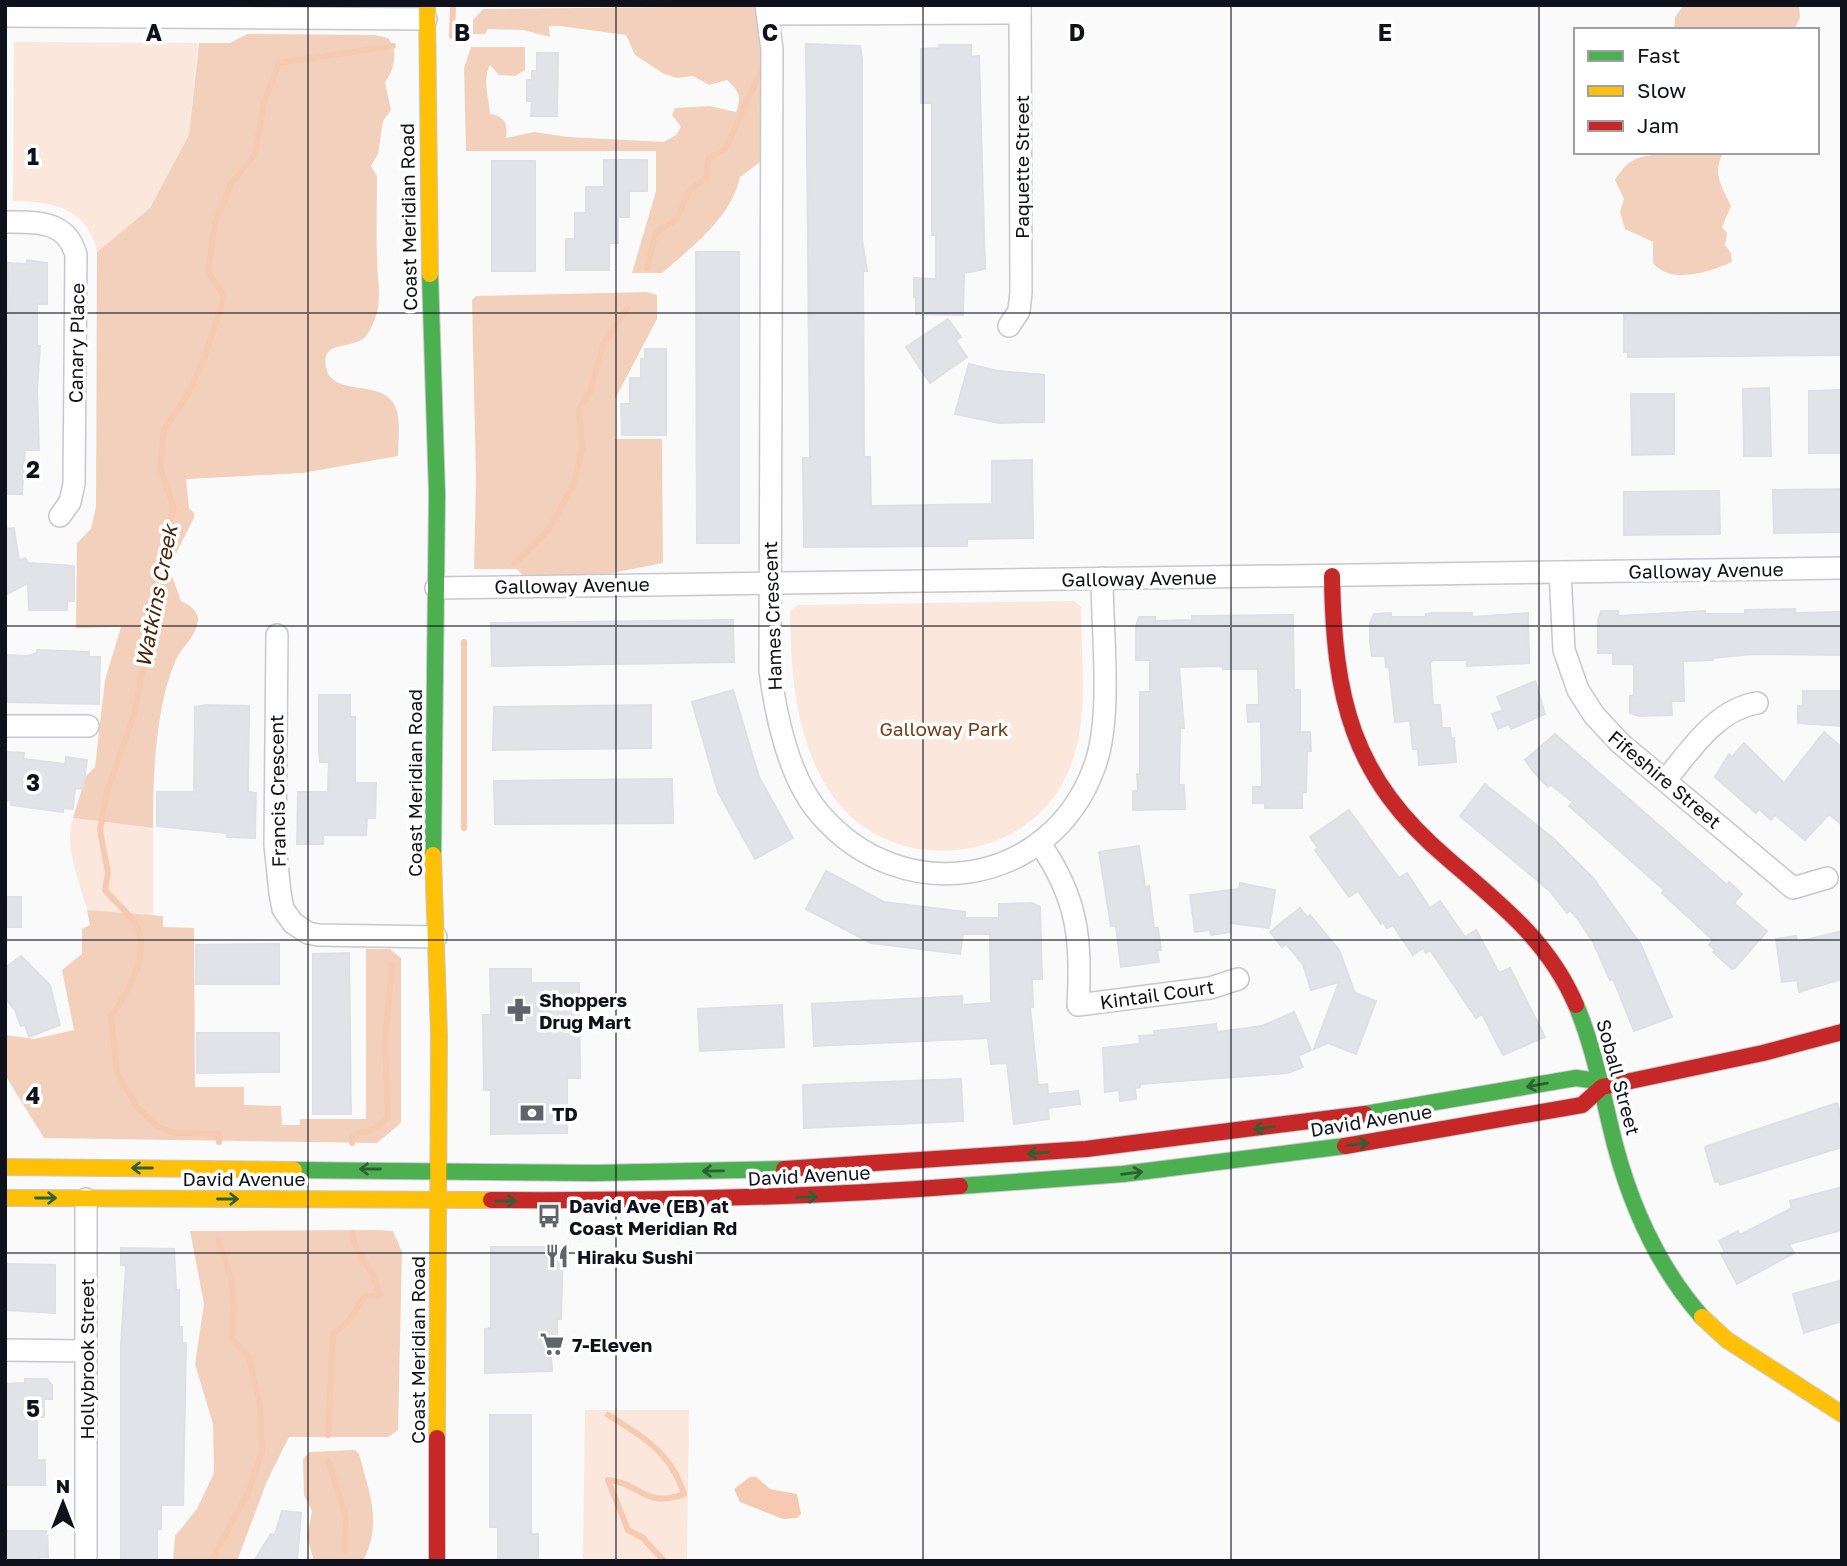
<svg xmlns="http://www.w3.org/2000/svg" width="1847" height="1566" font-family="'Golos Text',sans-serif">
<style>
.green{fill:#fbe7db}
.forest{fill:#f3d0bc}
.water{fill:#f6cab0}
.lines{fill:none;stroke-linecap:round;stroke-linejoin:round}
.stream{stroke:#f6cab0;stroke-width:6}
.building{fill:#e2e3e8;stroke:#dee0e5;stroke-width:2}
.street-casing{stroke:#c6c8ce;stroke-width:24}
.fast-casing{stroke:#c6c8ce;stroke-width:18}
.slow-casing{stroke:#c6c8ce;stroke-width:18}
.jam-casing{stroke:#c6c8ce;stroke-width:18}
.street{stroke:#fefefe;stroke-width:21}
.fast{stroke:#4caf50;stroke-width:16}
.slow{stroke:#ffc107;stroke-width:16}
.jam{stroke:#c62828;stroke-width:16}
.oneway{stroke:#2e6036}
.grid{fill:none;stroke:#0f121c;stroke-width:2;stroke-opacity:0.55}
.labels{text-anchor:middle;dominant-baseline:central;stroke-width:7;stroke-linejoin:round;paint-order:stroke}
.street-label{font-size:19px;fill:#0f121c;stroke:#fff}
.park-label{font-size:19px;fill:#763c15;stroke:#fff}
.poi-label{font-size:19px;font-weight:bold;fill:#0f121c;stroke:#fff;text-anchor:start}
.water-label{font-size:21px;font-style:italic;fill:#4b2307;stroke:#fff}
.grid-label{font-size:23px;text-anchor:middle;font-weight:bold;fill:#0f121c;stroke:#fff;stroke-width:7;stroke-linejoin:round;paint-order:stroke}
</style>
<rect width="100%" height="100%" fill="#fafafa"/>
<g class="green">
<path d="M14 42 198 43 189 135 150 208 97 252C89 208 51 201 13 201Z"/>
<path d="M1074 601 1081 607C1081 659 1090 721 1069 770 1030 865 891 880 832 795 795 741 791 675 790 611L797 605Z"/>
<path d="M73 818 153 828V916L87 910C80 883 63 844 73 818Z"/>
<polygon points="585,1410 689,1410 687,1561 583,1561"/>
</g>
<g class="forest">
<polygon points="1684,5 1799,5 1800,18 1794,30 1674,30 1675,17"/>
<path d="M762 6 764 159 740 177C732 217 691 248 662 273H632L656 191V151H466L464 68 471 47H525V70L515 76 499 75 490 65C482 80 489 97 490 114 505 116 508 124 506 138L534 132 568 137 664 142 676 135 681 127 672 115 675 108 710 106 736 112C742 96 739 92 727 80L709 85 693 76 677 78 664 74 635 55 626 35 560 26H549L550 37 523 30 488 29 485 34H473V20L483 9Z"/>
<path d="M247 34 375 35 388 38C399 50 394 71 385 82L391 110 383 121 378 154 371 166 377 176C377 203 376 230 377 257 377 277 382 296 376 316 373 324 369 334 363 339 348 349 321 341 326 367 332 399 385 377 396 408 401 422 398 441 398 456L303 473 186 479 189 508 194 513V518L169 567 181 601C188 604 199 611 198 620 196 638 181 647 175 662 155 709 153 778 153 828L73 818 86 776 95 767 105 680 121 627 76 628 77 543 91 529 96 507 97 252 150 208 189 135 199 43H230Z"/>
<path d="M1660 152H1724C1711 172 1722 187 1731 206L1722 227 1727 233 1725 245 1731 253 1732 262C1710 272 1670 285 1653 263V242L1625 229 1620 212 1624 199 1615 180C1626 161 1638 155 1659 155Z"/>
<polygon points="647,292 657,295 657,319 615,399 615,439 662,439 663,563 607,574 524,577 517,569 474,569 476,479 472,300 476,296"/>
<polygon points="87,910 163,916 163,927 194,928 195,1087 244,1087 244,1105 281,1106 282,1125 300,1125 300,1119 366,1119 366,949 390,949 401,958 401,1123 377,1143 44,1138 5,1075 5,1035 34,1039 74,1030 62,970 82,954 82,929 90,925"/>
<polygon points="376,1230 393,1231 402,1252 398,1430 388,1437 289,1437 267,1481 237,1561 173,1561 175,1536 197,1509 214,1473 213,1424 195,1364 204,1304 190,1231"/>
<path d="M355 1450 359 1454C369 1492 383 1523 363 1561H314L307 1537 312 1511 304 1495 303 1459 310 1452Z"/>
</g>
<polygon class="water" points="750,1477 756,1477 770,1489 797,1494 801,1514 797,1518 783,1519 740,1502 734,1489"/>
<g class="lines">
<g class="stream">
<polyline points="452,36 453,5"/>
<polyline points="647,268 656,232 676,220 689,191 707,177 708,159 726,148 761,70"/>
<polyline points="514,564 549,529 574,484 582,449 579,409 590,392 603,345 627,308"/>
<polyline points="464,642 464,828"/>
<path d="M219 1142V1134L175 1133 158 1127 137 1107 117 1073 111 1017C126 995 151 954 137 927 131 914 114 901 105 890L108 873 100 830 107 791 134 715 151 626 156 571 174 508 160 467 164 430 188 394 204 358 224 297 208 271 215 223 231 184 255 154 264 102 279 63 393 46"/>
<polyline points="352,1143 352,1136 376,1128 388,1117 385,1042 392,964"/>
<path d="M608 1415C643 1436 672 1454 684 1494 645 1509 640 1483 608 1480L628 1530 643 1538 664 1561"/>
<path d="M328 1435 333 1334 347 1323 365 1296 380 1295C375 1270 354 1253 352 1233"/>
<polyline points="328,1460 346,1518 345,1550"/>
<path d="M211 1561 248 1493 262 1452 260 1406 249 1357 232 1339C236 1295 234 1281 218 1240"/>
</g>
</g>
<g class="building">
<polygon points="806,44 860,46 862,58 862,239 867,271 863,271 864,457 870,457 871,506 992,504 992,461 1032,460 1033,538 967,539 967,546 804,547 803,458 810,458"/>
<polygon points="939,45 971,45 971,57 979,56 985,269 964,273 963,315 916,314 916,297 914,297 914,278 936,279 936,235 932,235 932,103 921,103 921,49 939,48"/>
<polygon points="537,53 558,53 557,116 531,116 532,101 527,101 527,80 532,80 532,71 537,71"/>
<polygon points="604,160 647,160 647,191 629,191 629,217 618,217 618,243 609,243 609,270 566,270 566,239 575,239 575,213 586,213 586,187 604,187"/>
<rect x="492" y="161" width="43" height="110"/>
<polygon points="696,252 739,252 739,543 697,543"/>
<polygon points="27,260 47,263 47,304 37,304 37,346 40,346 37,391 39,450 25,450 22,494 5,494 8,263 27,264"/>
<polygon points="1842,313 1842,355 1628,357 1628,352 1624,352 1624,315"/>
<polygon points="948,319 961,337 956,341 967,357 930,383 906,347"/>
<polygon points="645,349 666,349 666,435 622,435 621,404 630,404 630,378 641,378 641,359 645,359"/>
<polygon points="969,364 998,371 1044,375 1044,422 999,423 955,414"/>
<polygon points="1769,388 1771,456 1744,456 1743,389"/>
<polygon points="1842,390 1842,453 1809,453 1809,391"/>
<polygon points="1631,394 1674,394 1674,454 1632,455"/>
<polygon points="1842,489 1842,532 1774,533 1773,490"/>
<polygon points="1719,491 1720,534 1624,535 1624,492"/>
<polygon points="14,528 19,561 25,558 28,563 74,566 74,601 67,601 67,610 29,610 28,583 5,595 5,529"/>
<polygon points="1795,609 1795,613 1842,612 1842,655 1752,654 1713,658 1713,660 1683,661 1684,701 1671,701 1672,715 1639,716 1630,713 1630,696 1634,696 1634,664 1613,664 1613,653 1598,653 1598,620 1601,611 1618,611 1618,616 1705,611 1705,614 1745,614 1745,610"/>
<polygon points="1391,613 1391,617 1426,617 1426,614 1432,613 1472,613 1472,617 1528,613 1529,663 1467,666 1467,660 1433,660 1430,663 1433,705 1440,705 1442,728 1450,728 1451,739 1454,738 1456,762 1419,765 1418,749 1413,749 1410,721 1395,722 1389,667 1386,667 1385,656 1372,656 1370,641 1370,623 1374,614"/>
<polygon points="1293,615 1294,690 1300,690 1300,732 1310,732 1311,751 1307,751 1306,792 1302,792 1302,808 1265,808 1265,803 1253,803 1253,787 1262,787 1261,721 1248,722 1247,705 1259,705 1258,669 1223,669 1223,666 1179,667 1184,728 1180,728 1179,785 1184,785 1185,809 1133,810 1133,791 1138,791 1137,774 1140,774 1140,692 1150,692 1150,660 1136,660 1136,626 1139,617 1155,617 1155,621 1192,620 1192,616"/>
<polygon points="733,620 734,662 492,666 491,623"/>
<polygon points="37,650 89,652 89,657 100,657 99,704 7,702 5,655 27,656 37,653"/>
<polygon points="1535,681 1545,714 1511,729 1509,724 1498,729 1492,714 1503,710 1497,697"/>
<polygon points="733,690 759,777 793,838 755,859 718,792 692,702"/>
<polygon points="1803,691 1842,691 1842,726 1798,723 1798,706 1803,706"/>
<polygon points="319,695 350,695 350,717 355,717 355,783 376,783 375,818 367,818 366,835 323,835 323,844 297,844 298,792 328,792 329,762 320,762 319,751"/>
<polygon points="205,705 249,706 248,792 256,793 255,838 227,837 227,833 157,826 157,792 194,792 195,707"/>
<polygon points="651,705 651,748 493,750 494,707"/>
<polygon points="1824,732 1842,748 1842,825 1829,814 1805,840 1775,815 1771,820 1759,809 1756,813 1715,777 1729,754 1732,757 1744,743 1784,783"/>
<polygon points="1555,734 1727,885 1729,882 1742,894 1734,903 1767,931 1735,968 1732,969 1713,952 1715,950 1709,945 1713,940 1662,893 1664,890 1569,806 1573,802 1551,785 1548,787 1533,771 1525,760"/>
<polygon points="7,752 24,753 23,759 65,764 66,757 87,760 83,789 75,788 73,809 63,808 63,812 11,805 11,801 5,800"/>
<polygon points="672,779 673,823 495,824 494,781"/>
<polygon points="1485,784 1554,839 1593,878 1641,945 1672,1017 1634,1031 1613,979 1610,980 1593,942 1577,918 1570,910 1567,913 1550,891 1460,816"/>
<polygon points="1349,810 1399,878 1407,873 1430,908 1440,901 1465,937 1476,930 1499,973 1510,968 1545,1037 1503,1055 1482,1014 1476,1018 1430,950 1426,953 1423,948 1413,955 1393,925 1387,928 1383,922 1381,924 1358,891 1349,897 1315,850 1318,848 1310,837"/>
<polygon points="1139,846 1145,887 1149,886 1154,928 1158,928 1161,950 1157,951 1159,962 1121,967 1116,926 1111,926 1099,852"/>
<polygon points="826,871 884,902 965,912 965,918 999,918 999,904 1032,903 1040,907 1042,979 1032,979 1033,1007 1030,1007 1038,1085 1047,1084 1048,1094 1078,1091 1080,1104 1048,1108 1049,1119 1014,1124 1007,1063 991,1064 988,1038 814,1046 812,1004 962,996 962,1005 991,1003 990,934 963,934 960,954 871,943 806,909"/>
<polygon points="1240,883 1275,890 1269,928 1229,923 1230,932 1211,935 1210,930 1195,932 1190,895 1239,889"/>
<rect x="5" y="897" width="16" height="30"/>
<polygon points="1300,908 1307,917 1310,915 1339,950 1355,993 1376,1001 1356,1054 1328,1043 1314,1049 1339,982 1311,990 1303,964 1286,944 1282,947 1270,932"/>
<polygon points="1842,931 1842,979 1799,992 1797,980 1782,982 1776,939 1796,936 1797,942"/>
<polygon points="279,944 279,984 196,984 196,945"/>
<polygon points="349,953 351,1114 313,1114 313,954"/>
<polygon points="21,956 50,985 60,1025 29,1037 25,1025 21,1026 15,1010 5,998 5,968"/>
<polygon points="490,969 531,969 531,983 579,983 580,1078 567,1078 567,1133 491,1134 491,1090 484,1090 483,1015 491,1015"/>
<polygon points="782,1005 784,1047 700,1051 698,1009"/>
<polygon points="1294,1012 1311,1050 1298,1056 1303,1067 1288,1073 1140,1084 1140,1087 1135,1088 1136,1099 1120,1101 1119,1090 1105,1092 1103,1048 1140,1044 1139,1036 1155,1035 1154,1031 1216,1024 1217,1032 1262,1026"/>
<polygon points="197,1033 279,1033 279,1072 197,1073"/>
<polygon points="961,1079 963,1121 804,1128 803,1085"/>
<polygon points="1837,1103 1842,1119 1842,1147 1720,1185 1719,1181 1715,1182 1705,1148 1707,1146"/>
<polygon points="1842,1187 1842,1230 1789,1244 1794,1253 1737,1284 1721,1254 1725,1252 1719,1241 1738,1231 1740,1235 1792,1208 1790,1201"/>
<polygon points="491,1247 563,1247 561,1319 557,1319 557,1354 551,1354 552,1371 485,1373 485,1329 491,1328"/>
<polygon points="121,1248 174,1249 176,1290 179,1290 179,1327 182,1327 182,1343 186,1343 183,1505 161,1505 161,1529 157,1529 157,1561 121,1561 121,1344 126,1265 121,1265"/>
<polygon points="5,1264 55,1265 55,1313 5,1310"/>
<polygon points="1842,1280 1842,1321 1804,1333 1793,1294"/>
<polygon points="25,1379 47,1379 52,1385 52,1399 44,1399 44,1417 37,1417 37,1460 45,1460 45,1485 5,1485 5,1384 25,1383"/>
<polygon points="490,1415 531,1415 531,1534 538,1534 538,1561 498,1561 498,1527 490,1527"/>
<polygon points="282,1511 301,1513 297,1561 256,1558 271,1534 275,1535"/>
<polygon points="5,1531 47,1531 48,1557 39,1557 39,1561 5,1561"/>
</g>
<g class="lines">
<g class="street-casing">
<g id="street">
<path d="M766 5 772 49 770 671C776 716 789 779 820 814 902 910 1050 887 1094 768 1113 719 1102 632 1102 578"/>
<polyline points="768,14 1020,13"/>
<polyline points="5,16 426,19"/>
<path d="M5 222C36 222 67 220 76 255L74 484 70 502 60 516"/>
<polyline points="1009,326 1019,311 1021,292 1020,5"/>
<polyline points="1560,572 1564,650 1578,690 1594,715 1620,743 1793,888 1827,878"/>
<polyline points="436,588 1842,568"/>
<polyline points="277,635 275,845 280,893 283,909 293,923 308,933 318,935 436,937"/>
<polyline points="5,726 88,726"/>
<path d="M1666 780C1690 750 1717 709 1757 703"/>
<path d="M1040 844C1078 898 1082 941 1078 1005L1210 988 1238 979"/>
<polyline points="86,1199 86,1561"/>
<polyline points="5,1350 85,1351"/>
</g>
</g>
<g class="fast-casing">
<g id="fast">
<polyline points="430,274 437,494 433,855"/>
<path d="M1576 1005C1595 1050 1603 1098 1615 1145 1632 1209 1658 1267 1702 1317"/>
<polyline points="1365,1114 1576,1078 1590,1080 1602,1087"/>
<polyline points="294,1170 594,1173 784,1169"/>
<polyline points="960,1186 1123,1174 1345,1146"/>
</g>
</g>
<g class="slow-casing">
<g id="slow">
<polyline points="427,5 430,274"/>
<polyline points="433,855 439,1035 437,1438"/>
<polyline points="5,1167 294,1170"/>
<polyline points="5,1198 491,1200"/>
<polyline points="1702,1317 1727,1340 1842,1414"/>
</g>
</g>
<g class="jam-casing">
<g id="jam">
<path d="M1332 576C1334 698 1351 777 1448 859 1499 903 1549 941 1576 1005"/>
<polyline points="1345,1146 1582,1105 1602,1087 1763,1053 1842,1032"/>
<polyline points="784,1169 1086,1149 1365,1114"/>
<path d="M491 1200C648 1201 804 1198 960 1186"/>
<polyline points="437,1561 437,1438"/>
</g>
</g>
<use href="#street" class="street"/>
<use href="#fast" class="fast"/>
<use href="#slow" class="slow"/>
<use href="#jam" class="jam"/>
</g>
<defs><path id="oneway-shaft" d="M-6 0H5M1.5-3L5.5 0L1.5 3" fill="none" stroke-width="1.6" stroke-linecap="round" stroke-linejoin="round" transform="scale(1.75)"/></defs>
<g class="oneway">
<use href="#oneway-shaft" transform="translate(1537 1085) rotate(170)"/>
<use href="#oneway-shaft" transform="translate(1264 1128) rotate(172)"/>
<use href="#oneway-shaft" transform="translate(1358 1144) rotate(-8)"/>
<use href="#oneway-shaft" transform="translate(1038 1153) rotate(175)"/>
<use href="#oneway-shaft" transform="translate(142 1168) rotate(-180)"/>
<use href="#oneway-shaft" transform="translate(370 1169) rotate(-180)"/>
<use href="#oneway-shaft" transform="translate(713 1171) rotate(179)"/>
<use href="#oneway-shaft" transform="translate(1132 1173) rotate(-7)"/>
<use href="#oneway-shaft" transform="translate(807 1197) rotate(-2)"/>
<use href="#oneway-shaft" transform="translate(46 1198)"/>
<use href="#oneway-shaft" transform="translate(228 1199)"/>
<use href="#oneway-shaft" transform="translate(506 1201)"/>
</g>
<path class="grid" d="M308 5V1561M616 5V1561M923 5V1561M1231 5V1561M1539 5V1561M5 313H1842M5 626H1842M5 940H1842M5 1253H1842"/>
<defs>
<g id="pharmacy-bare" transform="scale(1.89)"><path d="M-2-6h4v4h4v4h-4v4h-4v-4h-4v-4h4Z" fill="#61636a" stroke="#fff" stroke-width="2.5" paint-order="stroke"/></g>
<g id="bank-bare" transform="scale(1.89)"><path d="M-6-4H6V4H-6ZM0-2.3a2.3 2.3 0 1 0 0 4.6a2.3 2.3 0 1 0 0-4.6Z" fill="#61636a" stroke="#fff" stroke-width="2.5" paint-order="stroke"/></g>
<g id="bus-bare" transform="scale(1.89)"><path d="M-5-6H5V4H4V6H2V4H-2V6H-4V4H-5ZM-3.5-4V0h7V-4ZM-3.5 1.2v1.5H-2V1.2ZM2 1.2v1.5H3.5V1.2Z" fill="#61636a" stroke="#fff" stroke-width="2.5" paint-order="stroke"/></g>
<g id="restaurant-bare" transform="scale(1.89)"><path d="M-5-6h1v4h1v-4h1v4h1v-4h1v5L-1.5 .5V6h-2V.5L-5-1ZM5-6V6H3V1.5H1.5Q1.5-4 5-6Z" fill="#61636a" stroke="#fff" stroke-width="2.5" paint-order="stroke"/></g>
<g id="supermarket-bare" transform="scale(1.89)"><path d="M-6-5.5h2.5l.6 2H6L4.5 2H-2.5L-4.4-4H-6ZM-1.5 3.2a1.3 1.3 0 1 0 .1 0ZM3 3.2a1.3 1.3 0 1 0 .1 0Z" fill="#61636a" stroke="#fff" stroke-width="2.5" paint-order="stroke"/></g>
</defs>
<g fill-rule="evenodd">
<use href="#pharmacy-bare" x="519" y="1010"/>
<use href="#bank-bare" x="532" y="1113"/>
<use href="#bus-bare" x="549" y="1216"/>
<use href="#restaurant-bare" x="557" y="1256"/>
<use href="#supermarket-bare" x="552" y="1344"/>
</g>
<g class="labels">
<g class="street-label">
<text transform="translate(1021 167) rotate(-90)">Paquette Street</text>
<text transform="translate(408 217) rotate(-91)">Coast Meridian Road</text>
<text transform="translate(76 343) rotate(-89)">Canary Place</text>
<text transform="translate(1706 570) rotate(-1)">Galloway Avenue</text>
<text transform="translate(1139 578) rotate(-1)">Galloway Avenue</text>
<text transform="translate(572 585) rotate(-1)">Galloway Avenue</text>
<text transform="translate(772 616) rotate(-92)">Hames Crescent</text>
<text transform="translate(1665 779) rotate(40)">Fifeshire Street</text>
<text transform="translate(414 783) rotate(-90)">Coast Meridian Road</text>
<text transform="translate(277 791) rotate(-91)">Francis Crescent</text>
<text transform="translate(1157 994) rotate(-8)">Kintail Court</text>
<text transform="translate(1619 1077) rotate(75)">Soball Street</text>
<text transform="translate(1371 1120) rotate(-9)">David Avenue</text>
<text transform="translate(809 1175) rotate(-3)">David Avenue</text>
<text x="244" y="1178">David Avenue</text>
<text transform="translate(417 1350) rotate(-90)">Coast Meridian Road</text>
<text transform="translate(86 1359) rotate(-90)">Hollybrook Street</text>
</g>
<g class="park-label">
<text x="944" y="728">Galloway Park</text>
</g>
<g class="poi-label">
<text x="539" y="999">Shoppers<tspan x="539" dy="22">Drug Mart</tspan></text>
<text x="552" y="1113">TD</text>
<text x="569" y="1205">David Ave (EB) at<tspan x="569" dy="22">Coast Meridian Rd</tspan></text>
<text x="577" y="1256">Hiraku Sushi</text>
<text x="572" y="1344">7-Eleven</text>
</g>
<g class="water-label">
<text transform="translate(156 596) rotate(-79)">Watkins Creek</text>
</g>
</g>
<g class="grid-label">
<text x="154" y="41">A</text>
<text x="462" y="41">B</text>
<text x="770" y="41">C</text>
<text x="1077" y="41">D</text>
<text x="1385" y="41">E</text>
<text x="33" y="165">1</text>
<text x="33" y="478">2</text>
<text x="33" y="791">3</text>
<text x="33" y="1104">4</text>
<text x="33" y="1417">5</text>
</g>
<rect width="1847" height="1566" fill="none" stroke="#0f121c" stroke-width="14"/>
<rect x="1574" y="28" width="245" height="126" fill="#ffffff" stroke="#9fa0a4" stroke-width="2"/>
<rect x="1588" y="51" width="35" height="10" fill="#4caf50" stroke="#9fa0a4" stroke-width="2"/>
<text x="1637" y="63" font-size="21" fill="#0f121c">Fast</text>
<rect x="1588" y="86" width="35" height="10" fill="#ffc107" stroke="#9fa0a4" stroke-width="2"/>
<text x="1637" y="98" font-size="21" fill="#0f121c">Slow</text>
<rect x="1588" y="121" width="35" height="10" fill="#c62828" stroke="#9fa0a4" stroke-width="2"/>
<text x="1637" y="133" font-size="21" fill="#0f121c">Jam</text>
<g transform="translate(63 1503)" stroke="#ffffff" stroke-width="5" paint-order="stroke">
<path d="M0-5L12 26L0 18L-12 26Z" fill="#0f121c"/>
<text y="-10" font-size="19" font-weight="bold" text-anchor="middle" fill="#0f121c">N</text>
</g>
</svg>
